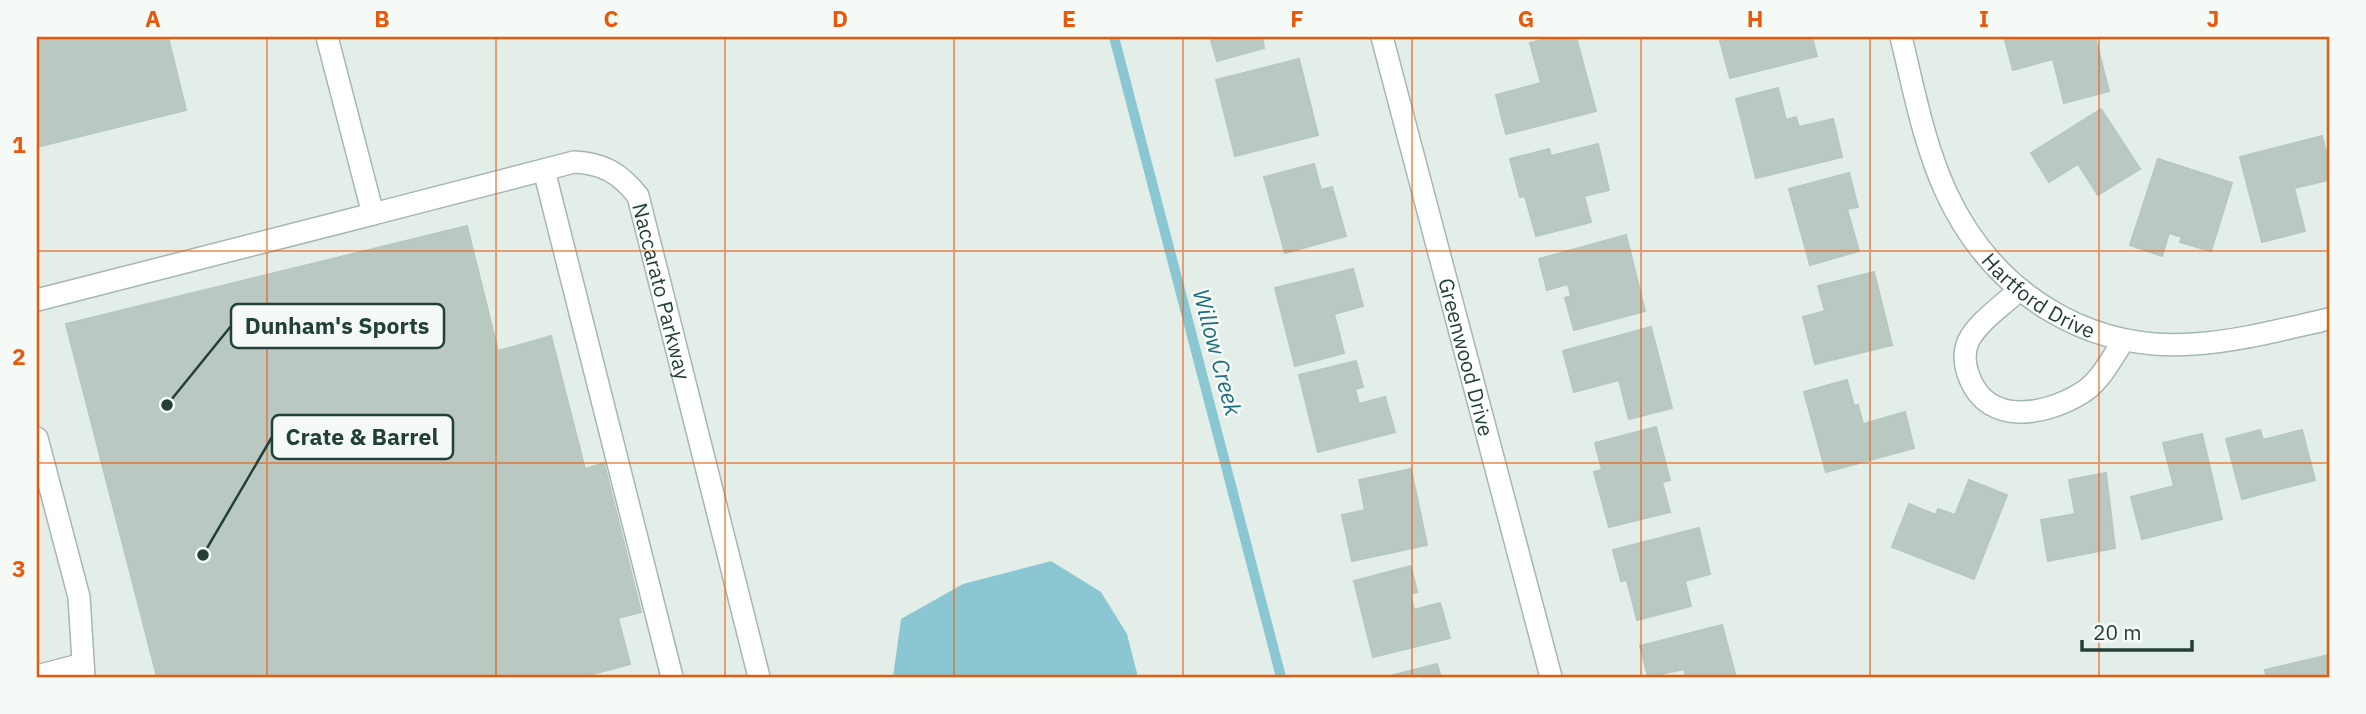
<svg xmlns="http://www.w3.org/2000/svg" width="2366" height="714" font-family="'IBM Plex Sans',sans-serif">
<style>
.water{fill:#8bc7d3}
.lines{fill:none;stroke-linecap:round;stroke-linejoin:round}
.stream{stroke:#8bc7d3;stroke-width:10}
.building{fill:#b9c9c2;stroke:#b6c8c0;stroke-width:2}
.minor-casing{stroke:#a6b6b0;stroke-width:24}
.minor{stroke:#fff;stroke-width:21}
.grid{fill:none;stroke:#e8590c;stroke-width:2;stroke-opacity:0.55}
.labels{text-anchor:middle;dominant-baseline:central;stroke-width:5;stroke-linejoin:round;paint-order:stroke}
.street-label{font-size:21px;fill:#234038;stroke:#f5faf7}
.water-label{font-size:23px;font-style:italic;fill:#1b6c7d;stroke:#f5faf7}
.leader{fill:none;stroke:#234038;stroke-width:2.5}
.callout-dot{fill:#234038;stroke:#f5faf7;stroke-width:2.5}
.callout{fill:#f5faf7;stroke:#234038;stroke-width:2.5}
.callout-label{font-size:23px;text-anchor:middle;font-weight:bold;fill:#234038}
.neatline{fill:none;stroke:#e8590c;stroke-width:2.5}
.grid-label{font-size:23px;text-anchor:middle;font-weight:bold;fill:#e8590c}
</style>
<rect width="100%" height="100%" fill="#e4eee9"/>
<polygon class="water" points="1051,561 1101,592 1127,634 1138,677 893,677 901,619 963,584"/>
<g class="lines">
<polyline class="stream" points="1114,37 1281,677"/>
</g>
<g class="building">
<polygon points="37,37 168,37 186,110 37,147"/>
<polygon points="1210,37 1262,37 1264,48 1217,61"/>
<polygon points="1554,37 1576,37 1596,111 1506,134 1496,95 1541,83 1530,43"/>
<polygon points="1719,37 1812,37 1817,56 1730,78"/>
<polygon points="2004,37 2095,37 2109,91 2064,103 2053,59 2013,70"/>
<polygon points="1299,59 1318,135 1235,156 1216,80"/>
<polygon points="1778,88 1786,120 1796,117 1799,127 1833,119 1842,157 1756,178 1736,99"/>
<polygon points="2101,109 2140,169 2098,195 2078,164 2049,182 2031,153"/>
<polygon points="2322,136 2329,164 2329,180 2294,188 2305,231 2262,242 2240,157"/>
<polygon points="1598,144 1609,190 1584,196 1591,222 1536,236 1525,196 1520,197 1510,159 1549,149 1551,156"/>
<polygon points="2158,159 2232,183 2211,251 2180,242 2182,237 2169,233 2162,256 2130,245"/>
<polygon points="1314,164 1321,190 1332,187 1346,236 1285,253 1264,177"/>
<polygon points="1849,173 1858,207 1847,209 1859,251 1810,265 1789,189"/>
<polygon points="467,226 498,351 551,336 585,469 604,463 641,612 618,618 630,664 582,677 157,677 66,324"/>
<polygon points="1626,235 1645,311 1574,330 1565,298 1571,296 1568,284 1547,290 1539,259"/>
<polygon points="1353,269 1363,306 1334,314 1344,353 1295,366 1275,288"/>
<polygon points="1874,272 1892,345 1815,364 1803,317 1825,311 1818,286"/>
<polygon points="1651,327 1672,408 1629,419 1619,380 1574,392 1563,351"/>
<polygon points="1356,361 1363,387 1355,389 1359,404 1385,397 1395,432 1318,452 1299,375"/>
<polygon points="1847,380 1854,406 1858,405 1863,424 1905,412 1914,448 1826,472 1804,392"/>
<polygon points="1656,427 1670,480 1662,482 1670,512 1609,527 1594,472 1602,470 1595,443"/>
<polygon points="2260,430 2263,440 2302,430 2315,480 2242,499 2226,439"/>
<polygon points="2202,434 2222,519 2142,539 2131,497 2174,486 2163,443"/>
<polygon points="1411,469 1427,545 1352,561 1342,515 1365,510 1359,480"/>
<polygon points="2106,473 2115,548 2048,561 2041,520 2075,514 2069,480"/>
<polygon points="1969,480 2007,495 1974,579 1892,547 1909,504 1936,515 1938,509 1955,515"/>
<polygon points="1699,528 1710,574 1685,581 1691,606 1637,620 1627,580 1621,581 1613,550"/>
<polygon points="1411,566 1417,592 1410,594 1414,610 1440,603 1450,638 1373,657 1354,581"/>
<polygon points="1722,625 1736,677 1686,677 1684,669 1648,677 1640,646"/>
<polygon points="2329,655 2329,677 2267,677 2265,670"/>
<polygon points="1437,664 1441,677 1386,677"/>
</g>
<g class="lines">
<g class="minor-casing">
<g id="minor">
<path id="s1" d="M327 37 373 214 574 162C602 163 620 173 638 196L759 677"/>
<path id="s2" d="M1382 37 1551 677"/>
<path id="s3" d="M1901 37C1914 90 1924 145 1947 194 1993 292 2086 352 2194 344 2240 341 2284 329 2329 319"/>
<polyline points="544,170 672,677"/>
<path d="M2020 289C2005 304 1977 322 1968 342 1963 354 1965 367 1970 379 1989 426 2045 415 2080 394 2100 383 2111 359 2124 340"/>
<polyline points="37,300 373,214"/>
<polyline points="37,438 79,597 84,677"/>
<polyline points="37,676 83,664"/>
</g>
</g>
<use href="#minor" class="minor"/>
</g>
<path class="grid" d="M267 37V677M496 37V677M725 37V677M954 37V677M1183 37V677M1412 37V677M1641 37V677M1870 37V677M2099 37V677M37 251H2329M37 463H2329"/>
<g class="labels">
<g class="street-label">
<text stroke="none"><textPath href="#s1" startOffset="564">Naccarato Parkway</textPath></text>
<text stroke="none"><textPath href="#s3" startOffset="304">Hartford Drive</textPath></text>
<text stroke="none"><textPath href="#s2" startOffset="331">Greenwood Drive</textPath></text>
</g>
<g class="water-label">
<text transform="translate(1218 352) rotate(75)">Willow Creek</text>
</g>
</g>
<path class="leader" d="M167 405L231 326M203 555L272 437"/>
<g class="callout-dot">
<circle cx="167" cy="405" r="7"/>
<circle cx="203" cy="555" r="7"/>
</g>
<g class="callout">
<rect x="231" y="304" width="213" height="44" rx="7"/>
<rect x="272" y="415" width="181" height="44" rx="7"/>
</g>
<g class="callout-label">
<text x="337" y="334">Dunham's Sports</text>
<text x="362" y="445">Crate &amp; Barrel</text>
</g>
<rect width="2366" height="714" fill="none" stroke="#f5faf7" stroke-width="77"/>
<path d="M2082 640v10h110v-10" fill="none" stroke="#234038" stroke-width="3.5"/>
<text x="2093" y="640" font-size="21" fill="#234038" stroke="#f5faf7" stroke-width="5" paint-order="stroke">20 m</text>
<rect x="38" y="38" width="2290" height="638" class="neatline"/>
<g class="grid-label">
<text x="153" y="27">A</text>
<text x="382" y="27">B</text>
<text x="611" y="27">C</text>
<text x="840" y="27">D</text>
<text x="1069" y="27">E</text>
<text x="1297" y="27">F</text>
<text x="1526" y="27">G</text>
<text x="1755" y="27">H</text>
<text x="1984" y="27">I</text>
<text x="2213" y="27">J</text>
<text x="19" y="153">1</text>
<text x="19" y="365">2</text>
<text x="19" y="577">3</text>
</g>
</svg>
